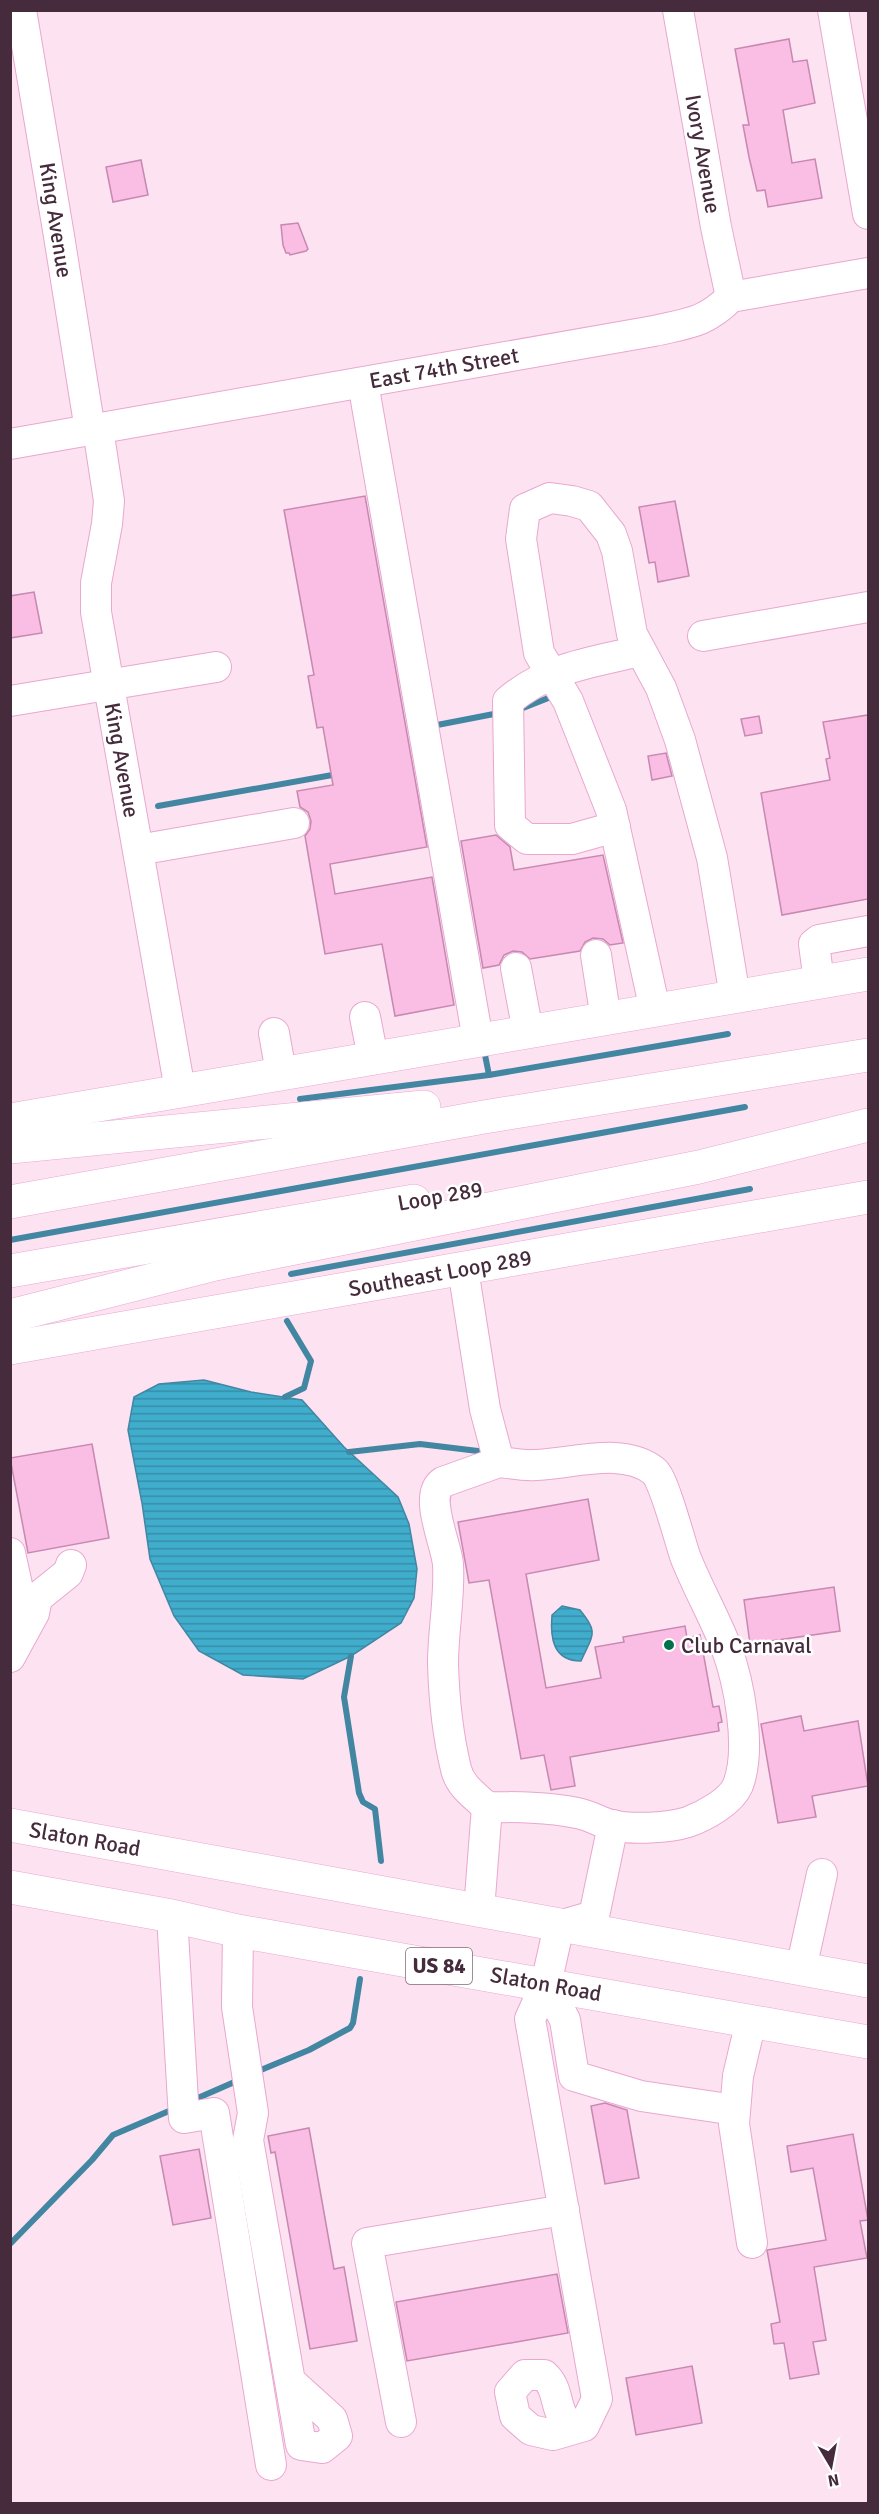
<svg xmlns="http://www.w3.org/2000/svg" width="879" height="2514" font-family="Signika,sans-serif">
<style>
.water{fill:url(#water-rules);stroke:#4286a2;stroke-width:1.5}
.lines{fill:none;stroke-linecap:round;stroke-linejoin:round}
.stream{stroke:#4286a2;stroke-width:6}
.building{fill:#fabde3;stroke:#c788b1;stroke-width:1.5}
.minor-casing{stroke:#e9a7d1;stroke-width:32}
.major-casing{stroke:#e9a7d1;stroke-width:34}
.highway-casing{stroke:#e9a7d1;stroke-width:34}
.minor{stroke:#fff;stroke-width:30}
.major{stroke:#fff;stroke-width:33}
.highway{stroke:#fff;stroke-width:33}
.poi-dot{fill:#00714a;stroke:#fff;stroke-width:2}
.labels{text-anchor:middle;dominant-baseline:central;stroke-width:5;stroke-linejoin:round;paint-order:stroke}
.shield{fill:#fff;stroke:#7d6b76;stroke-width:1.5}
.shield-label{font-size:21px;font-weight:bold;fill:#452b3c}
.street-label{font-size:22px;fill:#452b3c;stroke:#fff}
.poi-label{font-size:22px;fill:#452b3c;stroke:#fff;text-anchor:start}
</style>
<defs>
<pattern id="water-rules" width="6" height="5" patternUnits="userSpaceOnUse" patternTransform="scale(1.5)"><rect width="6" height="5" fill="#40adcd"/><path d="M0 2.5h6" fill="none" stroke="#378da8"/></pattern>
</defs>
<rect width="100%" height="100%" fill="#fde2f2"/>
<g class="water">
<polygon points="204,1380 251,1392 302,1400 344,1447 398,1497 409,1524 417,1569 414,1598 401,1623 351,1656 303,1679 243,1675 199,1651 174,1616 150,1559 142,1503 128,1430 134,1397 159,1384"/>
<path d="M562 1606 580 1610C599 1633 593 1634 581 1661 553 1661 550 1638 552 1615Z"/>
</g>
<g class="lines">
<g class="stream">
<polyline points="518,710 556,695"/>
<polyline points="432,728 432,726 499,713"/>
<polyline points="158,806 338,774"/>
<polyline points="489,1075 728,1034"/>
<polyline points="300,1099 489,1075 484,1050"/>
<polyline points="10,1240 745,1107"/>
<polyline points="291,1274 750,1189"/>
<polyline points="285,1397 304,1388 311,1361 287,1321"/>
<polyline points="349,1452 420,1444 478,1451"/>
<polyline points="351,1656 344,1697 359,1793 363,1802 375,1809 381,1861"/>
<polyline points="256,2072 309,2050 350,2028 353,2023 360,1979"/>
<polyline points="191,2101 239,2080"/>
<polyline points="10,2244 92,2160 113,2135 176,2108"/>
</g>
</g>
<g class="building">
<polygon points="789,39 793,62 807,60 815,103 783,110 792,163 815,159 822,198 768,207 765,190 757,191 749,157 743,125 749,125 735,49"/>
<polygon points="141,160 148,195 113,202 106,167"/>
<polygon points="298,223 308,249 306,251 290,255 289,253 286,253 283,245 281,225"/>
<polygon points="365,496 427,847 330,864 335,894 432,877 454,1005 395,1016 382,944 325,954 305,836 310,829 311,821 308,812 300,807 297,791 333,785 323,727 317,728 308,676 314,675 284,510"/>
<polygon points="675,501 689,576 658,582 655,562 649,563 639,507"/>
<polygon points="34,592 42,633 10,638 10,596"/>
<polygon points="868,715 868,899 782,915 761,793 830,780 826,759 830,758 823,722"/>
<polygon points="759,716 762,733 745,736 741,719"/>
<polygon points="666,753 672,776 652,780 648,756"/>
<polygon points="496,835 510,847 514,870 603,855 623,943 610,945 603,939 593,938 585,942 580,951 530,959 522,952 513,951 504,955 499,965 483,968 461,841"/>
<polygon points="92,1444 109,1538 28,1553 10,1458"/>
<polygon points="588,1499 599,1560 526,1574 546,1688 601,1678 595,1647 624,1642 623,1637 685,1626 687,1638 700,1635 713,1707 719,1706 722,1722 718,1723 719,1731 570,1757 575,1786 551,1790 544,1755 521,1759 489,1580 469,1583 458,1522"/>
<polygon points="834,1587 840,1631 750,1644 744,1600"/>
<polygon points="801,1716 804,1731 858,1721 868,1786 812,1796 816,1817 778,1823 761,1724"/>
<polygon points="605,2103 627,2110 639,2178 605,2184 591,2106"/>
<polygon points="309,2128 334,2269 344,2267 357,2341 310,2349 275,2152 271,2153 268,2136"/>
<polygon points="853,2134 868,2220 860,2221 867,2258 814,2267 826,2340 813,2342 819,2374 790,2379 784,2343 774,2344 771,2324 780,2322 767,2250 826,2240 813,2168 791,2172 787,2146"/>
<polygon points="199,2149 211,2218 173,2225 160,2156"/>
<polygon points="557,2274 568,2333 407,2361 396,2302"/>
<polygon points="692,2366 702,2423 636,2435 626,2378"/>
</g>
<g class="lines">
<g class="minor-casing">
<g id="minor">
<polyline points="21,10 59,236 90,430"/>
<polyline points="678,10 716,227 731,297"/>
<polyline points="833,10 868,214"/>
<polyline points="363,383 478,1040"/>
<polyline points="98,429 109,501 107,524 96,583 96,612 180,1090"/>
<path d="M10 444 654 331C689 323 705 323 731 297L868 273"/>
<polyline points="703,636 868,607"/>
<polyline points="10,701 216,667"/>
<path d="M615 827 572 839H527L510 825 508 701C549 667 589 663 640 651"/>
<polyline points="138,850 294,823"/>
<polyline points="596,955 606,1019"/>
<polyline points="516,968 528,1032"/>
<polyline points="819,982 814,944 819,940 868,931"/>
<polyline points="655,1010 611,810 568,701 539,653 521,539 525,509 550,498 572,501 589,506 611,534 617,551 632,634 661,688 680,740 712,858 735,997"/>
<polyline points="365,1017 373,1058"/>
<polyline points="274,1033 281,1073"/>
<path d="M463 1269 485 1409 499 1462C511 1463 523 1466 535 1465 572 1464 623 1446 654 1471 663 1477 680 1541 685 1556 697 1587 714 1616 726 1647 739 1682 752 1748 738 1785 731 1802 704 1816 688 1822 669 1828 631 1830 611 1825 600 1822 589 1815 577 1813 547 1807 517 1807 487 1807 474 1795 460 1786 456 1769 448 1736 444 1698 443 1664 443 1631 450 1597 448 1564 446 1543 423 1495 443 1482L499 1462"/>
<polyline points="10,1553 26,1626"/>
<polyline points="10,1657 34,1613 37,1598 68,1573 71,1565"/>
<polyline points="613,1825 594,1916 559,1926 546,1984 565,2020 574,2076 641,2096 735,2110"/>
<polyline points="479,1910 487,1807"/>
<polyline points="172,1916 184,2118 214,2113 271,2465"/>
<polyline points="238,1931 237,2007 253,2113 248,2140 301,2445 322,2448 337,2436 332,2419 290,2381"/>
<polyline points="801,1969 822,1874"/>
<path d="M546 1984 530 2019 597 2399 584 2426 553 2435 531 2430 515 2416 510 2392 525 2375H544C564 2393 550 2420 579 2427"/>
<polyline points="751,2021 738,2076 734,2124 752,2243"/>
<polyline points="401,2422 367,2243 564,2210"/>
</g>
</g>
<g class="major-casing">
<g id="major">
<polyline points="10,1120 868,974"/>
<polyline points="10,1348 868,1197"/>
</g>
</g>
<g class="highway-casing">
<g id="highway">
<polyline points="10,1147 424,1107"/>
<polyline points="10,1202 484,1117 868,1055"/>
<polyline points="10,1271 414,1201"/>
<polyline points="10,1316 215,1264 699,1167 868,1125"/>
<polyline points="10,1825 868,1981"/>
<polyline points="10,1887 172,1916 238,1931 868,2042"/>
</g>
</g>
<use href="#minor" class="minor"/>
<use href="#major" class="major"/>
<use href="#highway" class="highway"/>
</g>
<circle class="poi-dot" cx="669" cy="1645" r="6"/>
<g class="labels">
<rect class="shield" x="406" y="1948" width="66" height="36" rx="4.5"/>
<g class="shield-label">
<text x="439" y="1966">US 84</text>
</g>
<g class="street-label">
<text transform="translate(703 154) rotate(80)">Ivory Avenue</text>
<text transform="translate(56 220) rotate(81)">King Avenue</text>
<text transform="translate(444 368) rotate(-10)">East 74th Street</text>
<text transform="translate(122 760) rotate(80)">King Avenue</text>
<text transform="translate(440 1196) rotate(-10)">Loop 289</text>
<text transform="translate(440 1273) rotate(-10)">Southeast Loop 289</text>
<text transform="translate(85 1839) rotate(10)">Slaton Road</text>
<text transform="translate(546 1984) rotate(10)">Slaton Road</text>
</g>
<g class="poi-label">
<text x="681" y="1645">Club Carnaval</text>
</g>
</g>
<rect width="879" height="2514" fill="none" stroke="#452b3c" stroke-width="24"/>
<g transform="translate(831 2466) rotate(170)" stroke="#ffffff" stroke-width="4.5" paint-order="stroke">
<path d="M0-4.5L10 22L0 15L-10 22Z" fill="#452b3c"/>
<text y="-9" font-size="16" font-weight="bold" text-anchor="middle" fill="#452b3c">N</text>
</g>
</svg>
